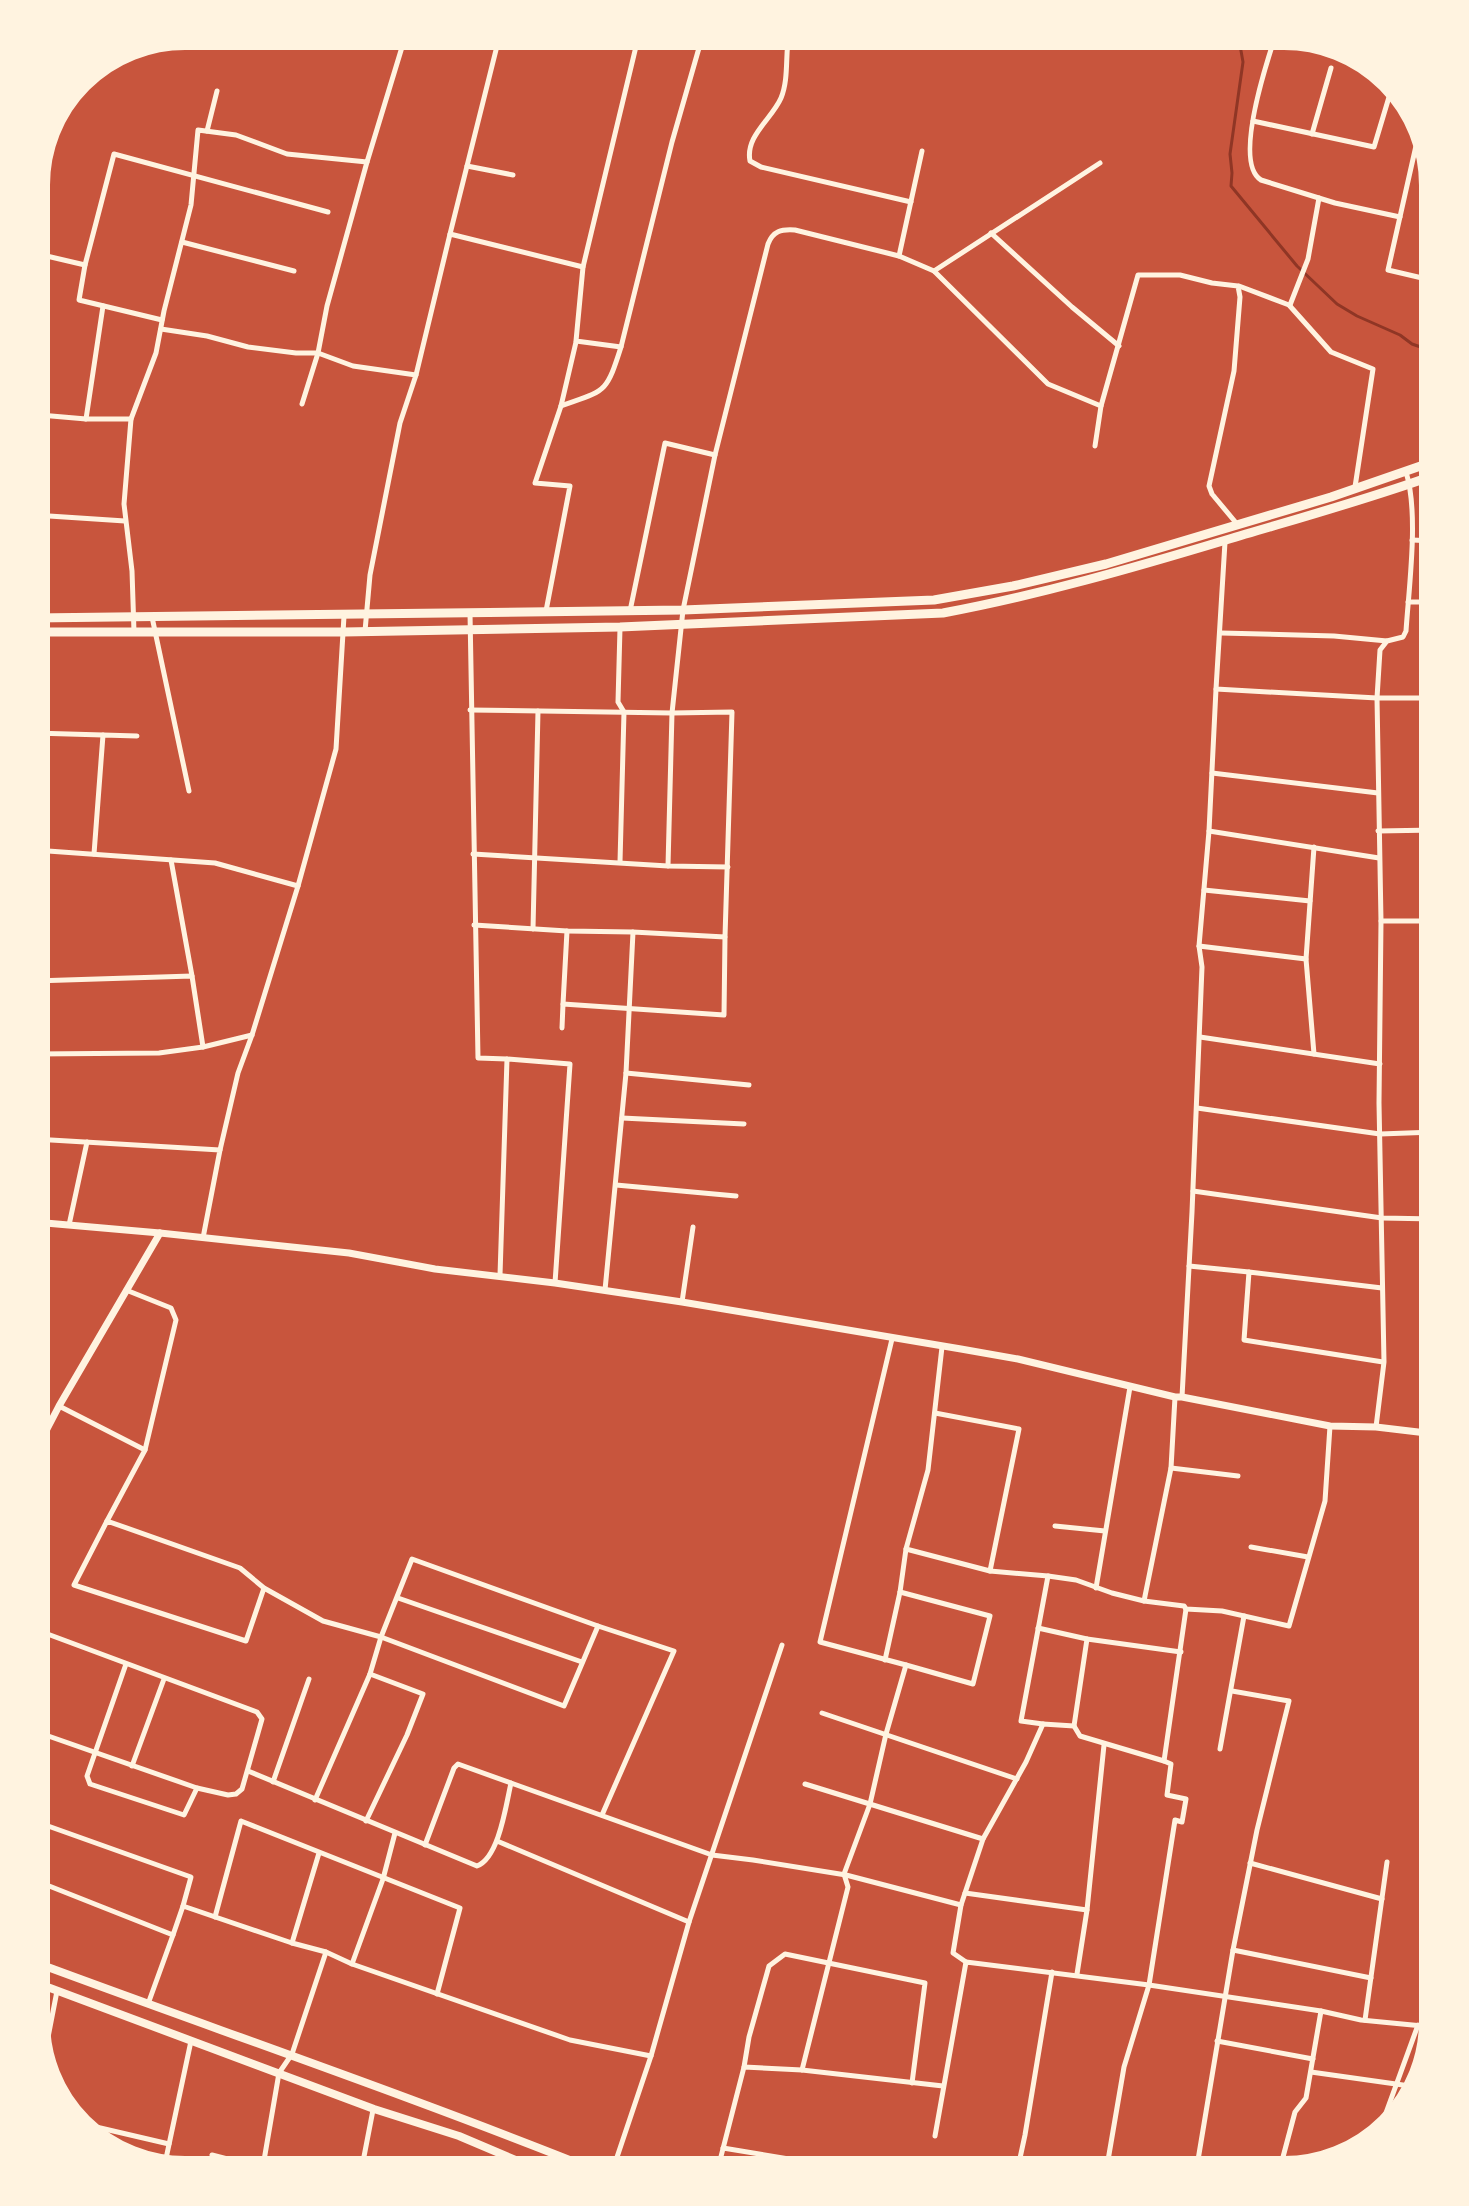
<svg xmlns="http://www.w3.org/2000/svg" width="1469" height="2206" font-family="'Titillium Web',sans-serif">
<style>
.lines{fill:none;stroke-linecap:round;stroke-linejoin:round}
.stream{stroke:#8f3625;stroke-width:3}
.minor{stroke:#fff3e0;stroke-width:5}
.tertiary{stroke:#fff3e0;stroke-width:7}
.primary{stroke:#fff3e0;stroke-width:8}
.trunk{stroke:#fff3e0;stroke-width:9}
.rim{fill:none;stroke:#fff3e0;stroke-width:4}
</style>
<rect width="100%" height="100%" fill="#c8553d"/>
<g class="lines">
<polyline class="stream" points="1238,34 1243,62 1230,154 1232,173 1231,186 1297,266 1337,304 1357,316 1400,335 1412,344 1435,352"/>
<g class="minor">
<polyline points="639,34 583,267 576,341 621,347 672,142 703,34"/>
<path d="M789 34C785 55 789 79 781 98 772 119 745 136 750 161L761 167 911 202"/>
<path d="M1276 34C1267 61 1233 163 1261 180L1335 203 1400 217"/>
<polyline points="1253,121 1374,147 1392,87"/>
<polyline points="1420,128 1388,270 1435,281"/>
<polyline points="207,131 217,91"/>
<polyline points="1312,134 1331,68"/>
<polyline points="467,166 513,175"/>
<polyline points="991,233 1072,307 1119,346"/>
<polyline points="450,234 500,34"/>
<polyline points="182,242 294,271"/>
<polyline points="34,253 85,265 114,154 328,212"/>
<polyline points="899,256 922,151"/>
<polyline points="85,265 79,300 162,320"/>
<polyline points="934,271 1100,163"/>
<polyline points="1239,286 1289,305 1331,352 1373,369 1355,487"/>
<polyline points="1290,305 1308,259 1319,198"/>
<polyline points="161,329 207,336 248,347 296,353 318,353 353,366 416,375 400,423 370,575 365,631"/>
<polyline points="416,375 450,234 583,267"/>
<polyline points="302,404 318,353 327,306 367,162"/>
<path d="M561 406C606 390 606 394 621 347"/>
<polyline points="40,415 86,419 131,419"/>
<polyline points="86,419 103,306"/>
<polyline points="1095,446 1101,406 1138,275 1180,275 1212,283 1238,286 1240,297 1234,371 1209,486 1212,494 1237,524"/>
<polyline points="34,515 125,521"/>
<polyline points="1412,540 1435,541"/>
<polyline points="1225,542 1216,689 1377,698 1435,698"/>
<polyline points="1408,602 1435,602"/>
<polyline points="546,611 570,486 535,483 561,406 576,342"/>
<path d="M630 611 665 443 715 455 768 244C773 231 781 229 795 230L899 256 934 271 1048 384 1101 406"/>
<polyline points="470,613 478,1058 507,1059"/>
<polyline points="152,617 189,791"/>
<polyline points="620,628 618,702 624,712 620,862"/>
<polyline points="134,632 132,571 124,504 131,419 156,353 164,311 191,205 198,130 236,135 287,154 367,162 406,34"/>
<polyline points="1221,633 1334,636 1387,641"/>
<polyline points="470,710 672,713 732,712 725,937 633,932 626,1073 605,1290"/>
<polyline points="34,733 103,735"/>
<polyline points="1212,773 1378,793"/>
<polyline points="1209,831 1379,858"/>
<polyline points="1378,831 1435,830"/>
<polyline points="1314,847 1306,959 1314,1054"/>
<polyline points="34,850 215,863 298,886 336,749 344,616"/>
<polyline points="94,854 103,735 137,736"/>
<polyline points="473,854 668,866 728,867"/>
<polyline points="171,860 192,976"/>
<polyline points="668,866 672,713 683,610 715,455"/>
<polyline points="1204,890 1310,901"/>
<polyline points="1381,921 1435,921"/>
<polyline points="474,925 567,931 633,932"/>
<polyline points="533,929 538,711"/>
<polyline points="1199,946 1306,959"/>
<polyline points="34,981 192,976 203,1047"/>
<polyline points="563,1004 567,931"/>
<polyline points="562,1028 563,1004 724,1015 725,937"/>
<polyline points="1200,1037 1380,1064"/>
<polyline points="34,1054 159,1053 203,1047 252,1035"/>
<polyline points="626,1073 749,1085"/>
<polyline points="1197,1108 1380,1134 1435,1132"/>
<polyline points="622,1118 744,1124"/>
<polyline points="34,1139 220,1150 203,1238"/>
<polyline points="220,1150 238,1073 252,1035 298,886"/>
<polyline points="616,1185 736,1196"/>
<polyline points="1193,1191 1382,1218 1435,1219"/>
<polyline points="69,1225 87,1142"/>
<polyline points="1189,1266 1249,1272"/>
<polyline points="500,1275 507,1059 570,1064 555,1283"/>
<polyline points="1382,1288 1249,1272 1244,1340 1383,1362"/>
<polyline points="126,1290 171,1308 176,1320 145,1450"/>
<polyline points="682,1302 693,1227"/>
<polyline points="1182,1397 1192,1212 1202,967 1199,946 1209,831 1216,689"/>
<polyline points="59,1406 145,1450 107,1521"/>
<path d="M1376 1427 1384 1362 1379 1103 1381 921 1377 698 1380 650 1387 641 1403 637 1406 631C1409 586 1419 513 1406 472"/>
<polyline points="1171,1468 1238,1476"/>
<polyline points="1055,1526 1105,1531"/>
<polyline points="1251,1547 1308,1557"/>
<polyline points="906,1549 990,1571 1019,1429 935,1413"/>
<polyline points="990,1571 1048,1576 1076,1580 1112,1593 1144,1601 1184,1606 1186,1609 1222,1611 1289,1626 1325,1501 1330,1426"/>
<polyline points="264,1588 246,1641 74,1585 107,1521 240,1568 264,1588 323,1621 381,1637 564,1706 598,1626 674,1651 602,1815"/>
<polyline points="1096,1588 1130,1387"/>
<polyline points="900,1592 990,1616 973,1684 906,1665"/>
<polyline points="398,1598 582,1662"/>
<polyline points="1144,1601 1171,1468 1175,1397"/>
<polyline points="1038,1628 1087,1639 1074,1726"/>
<polyline points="1087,1639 1181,1652"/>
<polyline points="885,1660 900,1592 906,1549 928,1470 942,1347"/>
<polyline points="126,1664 87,1776 90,1784 184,1815 197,1788"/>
<polyline points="822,1713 1017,1779"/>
<polyline points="1043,1724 1021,1721 1048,1576"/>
<polyline points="34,1731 197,1788 228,1795 236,1794 242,1789 262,1719 257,1712 34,1629"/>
<polyline points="1220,1749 1244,1616"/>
<polyline points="132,1766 164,1679"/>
<path d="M248 1771 477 1866C499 1858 506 1805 511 1783L712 1855 753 1860 846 1875 961 1905 983 1839 1026 1762 1043 1724 1074 1726 1080 1736 1164 1761"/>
<polyline points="273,1782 309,1679"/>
<polyline points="805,1784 983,1839"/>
<polyline points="315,1800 370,1674 381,1637 412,1559 598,1626"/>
<polyline points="34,1821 191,1877 183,1906"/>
<polyline points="366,1821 407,1735 423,1694 370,1674"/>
<polyline points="497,1841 689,1922"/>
<polyline points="425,1845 454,1768 458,1764 511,1783"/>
<polyline points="1250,1863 1382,1899"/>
<polyline points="34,1880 173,1935 183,1906 292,1943 326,1952 352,1964 570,2040 651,2056"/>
<polyline points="965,1893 1087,1910"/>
<polyline points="961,1905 953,1953 966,1962"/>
<polyline points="215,1917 241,1821 460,1908 437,1994"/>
<polyline points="292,1943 319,1853"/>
<polyline points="1233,1950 1371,1978"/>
<polyline points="352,1964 383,1879 395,1833"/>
<polyline points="1077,1974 1087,1910 1104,1745"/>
<polyline points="148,2004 173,1935"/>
<polyline points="1365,2020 1387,1862"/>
<polyline points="1217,2041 1313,2059"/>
<polyline points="44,2058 57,1991"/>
<polyline points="744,2067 749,2037 769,1966 785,1954 925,1983 912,2083"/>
<polyline points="802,2070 848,1887 844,1874 870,1804 886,1734 906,1665 820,1642 892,1339"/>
<polyline points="1311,2072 1417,2087"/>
<polyline points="79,2123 169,2144"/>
<polyline points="1379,2132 1418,2025"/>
<polyline points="935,2136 966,1962 1149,1985 1321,2011 1361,2020 1433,2027"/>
<polyline points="723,2148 855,2170 878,2172"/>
<polyline points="212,2155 262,2168 304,2172"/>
<polyline points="950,2163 1011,2172"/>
<polyline points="164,2168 191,2041"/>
<polyline points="262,2172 279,2073 292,2054 326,1952"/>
<polyline points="361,2172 373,2110"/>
<polyline points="612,2172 651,2056 689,1922 782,1645"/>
<polyline points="717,2172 744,2067 802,2070 943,2086"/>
<polyline points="775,2172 779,2159"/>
<polyline points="1017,2172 1025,2135 1052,1972"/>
<polyline points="1106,2172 1124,2067 1149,1985 1175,1820 1182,1822 1186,1799 1167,1795 1171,1764 1164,1761 1186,1609"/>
<polyline points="1196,2172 1233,1950 1257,1830 1289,1701 1232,1691"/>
<polyline points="1279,2172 1295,2112 1306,2098 1321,2011"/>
</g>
<g class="tertiary">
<polyline points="34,1222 160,1233 349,1253 435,1269 555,1283 682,1302 961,1349 1018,1359 1175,1397 1182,1397 1330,1426 1376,1427 1435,1434"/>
<polyline points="34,1454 59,1406 160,1233"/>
</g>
<g class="primary">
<path d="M34 1962C223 2032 413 2097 600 2172"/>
<polyline points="34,1982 374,2109 459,2136 544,2172"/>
</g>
<g class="trunk">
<polyline points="34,618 683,610 934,600 1013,586 1106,564 1331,497 1435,461"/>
<path d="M34 632H344L620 627 943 613C1039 595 1133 568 1226 540 1296 519 1366 500 1435 475"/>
</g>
</g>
<path d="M0 0H1469V2206H0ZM185 48H1284A137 137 0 0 1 1421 185V2021A137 137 0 0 1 1284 2158H185A137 137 0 0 1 48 2021V185A137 137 0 0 1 185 48Z" fill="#fff3e0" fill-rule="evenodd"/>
<path class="rim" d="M185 48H1284A137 137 0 0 1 1421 185V2021A137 137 0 0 1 1284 2158H185A137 137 0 0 1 48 2021V185A137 137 0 0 1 185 48Z"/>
</svg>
